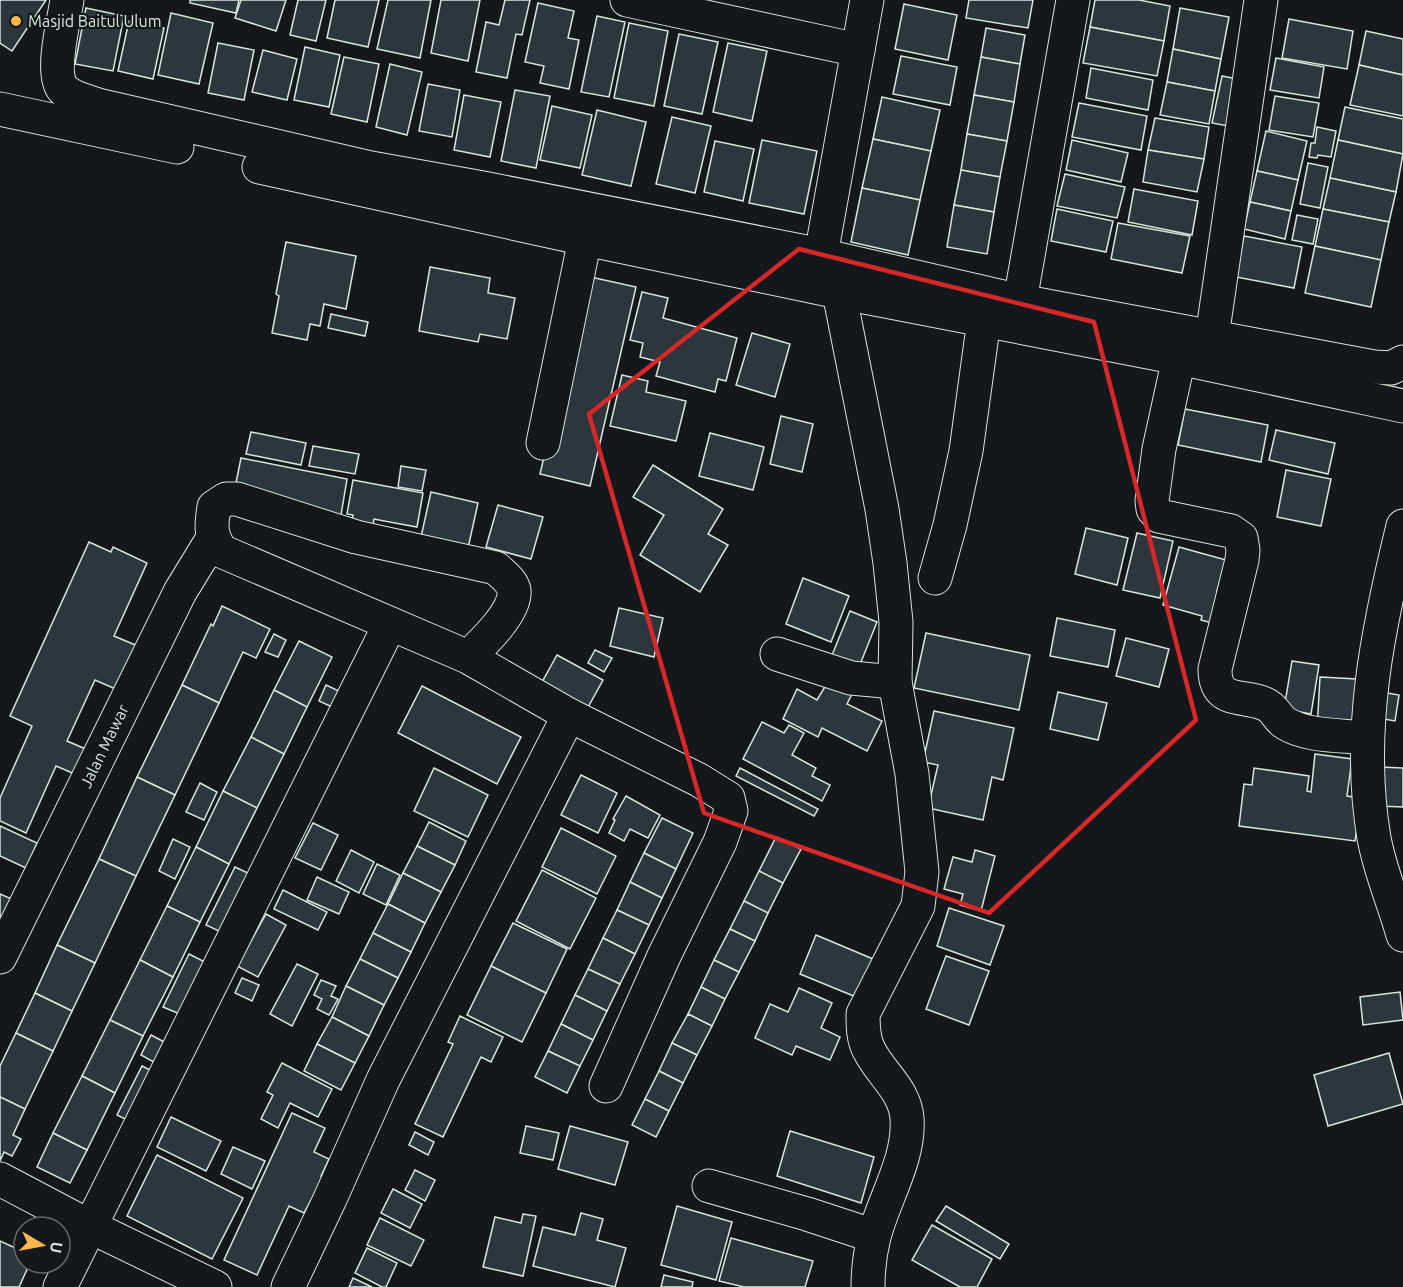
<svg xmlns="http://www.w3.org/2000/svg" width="1403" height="1287" font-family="Ubuntu,sans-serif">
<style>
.building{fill:#2c363c;stroke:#d8e6dc;stroke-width:1.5}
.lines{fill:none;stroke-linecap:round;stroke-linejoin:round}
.minor-casing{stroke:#d8e6dc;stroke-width:35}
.minor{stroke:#14181c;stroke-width:33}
.marked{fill:none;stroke:#d62828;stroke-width:4.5;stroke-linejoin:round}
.poi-dot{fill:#ffb74d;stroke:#14181c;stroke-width:2}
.labels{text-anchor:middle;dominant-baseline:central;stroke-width:4.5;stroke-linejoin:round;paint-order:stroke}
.poi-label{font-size:16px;fill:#d8e6dc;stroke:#14181c;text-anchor:start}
.street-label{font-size:16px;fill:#d8e6dc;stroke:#14181c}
</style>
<rect width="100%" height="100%" fill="#14181c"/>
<g class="building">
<polygon points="0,0 46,0 12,51 0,43"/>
<polygon points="190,0 239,0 236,13 190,3"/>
<polygon points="241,0 286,0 276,31 235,18"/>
<polygon points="298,0 326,0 316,41 290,35"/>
<polygon points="335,0 379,0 368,47 327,38"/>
<polygon points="388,0 431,0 420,58 377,49"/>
<polygon points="441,0 480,0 468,61 431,53"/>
<polygon points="505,0 530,0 522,35 516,34 507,78 476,72 486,22 499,25"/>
<polygon points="969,0 1033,0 1028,28 966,18"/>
<polygon points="1095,0 1139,0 1170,6 1164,41 1090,27"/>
<polygon points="538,3 574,11 568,38 579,40 569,89 540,83 544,66 525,62"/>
<polygon points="904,4 957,15 948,60 895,49"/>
<polygon points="86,8 124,16 113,71 75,64"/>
<polygon points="1180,8 1229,17 1221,59 1173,49"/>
<polygon points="171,13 213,23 199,84 158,75"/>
<polygon points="597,16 625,22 609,97 581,92"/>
<polygon points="1289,19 1353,31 1347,69 1282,58"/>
<polygon points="129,21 164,28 153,79 118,71"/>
<polygon points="629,23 668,31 654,106 614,98"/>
<polygon points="1090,27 1164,41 1157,76 1083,63"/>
<polygon points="986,28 1025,35 1020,64 981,57"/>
<polygon points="1366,31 1403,39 1403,75 1359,65"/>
<polygon points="679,34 718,42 702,114 664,106"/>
<polygon points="218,43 254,50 244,100 208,93"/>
<polygon points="728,43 767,51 752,121 713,112"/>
<polygon points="305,47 340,55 329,107 294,100"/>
<polygon points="1173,49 1221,59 1215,91 1167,82"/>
<polygon points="263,50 297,59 287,100 252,92"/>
<polygon points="901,56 957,67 950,105 893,94"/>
<polygon points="344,57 379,64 367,122 331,114"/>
<polygon points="981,57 1020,64 1014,102 974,95"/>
<polygon points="1276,58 1324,67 1319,98 1270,90"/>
<polygon points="390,64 422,72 407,135 376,127"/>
<polygon points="1359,65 1403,75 1403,116 1350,105"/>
<polygon points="1091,68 1153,80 1148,110 1086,98"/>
<polygon points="1222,76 1243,80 1233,127 1212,123"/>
<polygon points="1167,82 1215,91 1209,124 1160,115"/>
<polygon points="428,84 460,90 452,137 419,131"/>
<polygon points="515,90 550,96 536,168 501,161"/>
<polygon points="464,95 501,102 490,157 454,150"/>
<polygon points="974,95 1014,102 1007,141 967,134"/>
<polygon points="1275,96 1319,103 1313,137 1269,130"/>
<polygon points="882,97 940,110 931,151 873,139"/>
<polygon points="1079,103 1147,116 1141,150 1072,137"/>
<polygon points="552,106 592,115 580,168 540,160"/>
<polygon points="1345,107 1403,119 1403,154 1338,140"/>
<polygon points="597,110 646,122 631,186 582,175"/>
<polygon points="672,117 711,126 695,193 656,184"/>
<polygon points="1155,118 1209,127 1204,159 1148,150"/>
<polygon points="1317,127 1336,131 1331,157 1318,155 1317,158 1309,157 1311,143 1315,143"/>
<polygon points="1266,131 1307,141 1298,180 1257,171"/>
<polygon points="967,134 1007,141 1000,177 961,170"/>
<polygon points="873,139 931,151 920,200 862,188"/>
<polygon points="762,140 817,151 804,214 749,203"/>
<polygon points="1072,140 1128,153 1121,182 1066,170"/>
<polygon points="1338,140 1403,154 1396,192 1330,178"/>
<polygon points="715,141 754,149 743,201 704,192"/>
<polygon points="1148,150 1204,159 1197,192 1143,182"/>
<polygon points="1308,163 1328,167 1320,208 1300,204"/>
<polygon points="961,170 1000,177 994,212 954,205"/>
<polygon points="1257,171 1298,180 1291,211 1250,202"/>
<polygon points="1065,174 1125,187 1117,218 1057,206"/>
<polygon points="1330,178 1396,192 1389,222 1323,209"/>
<polygon points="862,188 920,200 908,255 851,242"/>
<polygon points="1134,189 1198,201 1192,235 1128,222"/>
<polygon points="1250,202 1291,211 1285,239 1244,229"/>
<polygon points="954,205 994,212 987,254 947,247"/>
<polygon points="1057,209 1113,221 1106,252 1051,241"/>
<polygon points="1323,209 1389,222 1381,260 1315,246"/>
<polygon points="1297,215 1318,219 1313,244 1292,240"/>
<polygon points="1118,223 1190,236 1182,273 1111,259"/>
<polygon points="1244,236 1302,247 1294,288 1236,277"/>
<polygon points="286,242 356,256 346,309 324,304 320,326 310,324 307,340 272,333 279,296 276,294"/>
<polygon points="1315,246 1381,260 1371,307 1305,293"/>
<polygon points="430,267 490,278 488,293 515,298 507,339 480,334 478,342 419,331"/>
<polygon points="586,276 636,287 590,486 540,474"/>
<polygon points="642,292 668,298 663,318 737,338 726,381 718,379 715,392 656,376 660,362 640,357 643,343 630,340"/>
<polygon points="331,314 368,322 365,336 328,328"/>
<polygon points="752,333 790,344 775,397 736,385"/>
<polygon points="622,375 648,381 646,392 686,401 676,441 610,426"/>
<polygon points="1185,409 1268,425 1261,462 1178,445"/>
<polygon points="781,416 813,424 802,472 770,464"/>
<polygon points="1276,430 1335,443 1328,474 1269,460"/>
<polygon points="251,432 306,443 301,465 246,454"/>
<polygon points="710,433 764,447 753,490 699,476"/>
<polygon points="313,446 359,454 355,474 309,466"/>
<polygon points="241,458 347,479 341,515 234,493"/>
<polygon points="653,465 723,509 708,534 728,545 700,592 640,555 664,515 633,497"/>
<polygon points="401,466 426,470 422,491 398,487"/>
<polygon points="1286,470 1331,479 1321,526 1277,517"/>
<polygon points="353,480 423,493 417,527 374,519 371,535 350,531 353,515 347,514"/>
<polygon points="431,492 478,503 468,548 421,537"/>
<polygon points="498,505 543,517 531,559 486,547"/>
<polygon points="1086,528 1128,538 1117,585 1075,574"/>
<polygon points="1137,533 1173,541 1160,598 1123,590"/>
<polygon points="89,542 111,552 113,547 147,563 114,636 140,647 120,691 95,680 67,741 88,750 77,775 56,766 26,833 0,821 0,798 32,726 10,716"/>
<polygon points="1179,547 1226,560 1217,591 1228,594 1220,625 1201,620 1202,616 1163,605"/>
<polygon points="803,578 849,596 831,642 786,624"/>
<polygon points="222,606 270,629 256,658 243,652 219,703 182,685 211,624 213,626"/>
<polygon points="619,608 663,618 654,657 610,646"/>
<polygon points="850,611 877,622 857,672 830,660"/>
<polygon points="1057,618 1115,630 1108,667 1050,656"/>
<polygon points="926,633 1030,655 1019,710 914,688"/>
<polygon points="274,634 286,640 278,657 265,652"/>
<polygon points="1126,638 1169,649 1159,687 1116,676"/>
<polygon points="299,641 332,657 307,707 274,690"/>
<polygon points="595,650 612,658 604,672 588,663"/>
<polygon points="557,655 603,680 587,709 541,684"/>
<polygon points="1292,661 1319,665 1311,714 1284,709"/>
<polygon points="1320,677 1357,679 1355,731 1317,730"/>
<polygon points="829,680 853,692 847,704 882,721 867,751 822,728 818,737 783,719 797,689 817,700"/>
<polygon points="182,685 219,703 175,795 137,777"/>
<polygon points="326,685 339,691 332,707 319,701"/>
<polygon points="422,686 521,737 497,784 398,733"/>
<polygon points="274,690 307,707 284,754 251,737"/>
<polygon points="1376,691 1399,695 1395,721 1372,717"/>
<polygon points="1058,692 1107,703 1098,740 1050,729"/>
<polygon points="934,711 1014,728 1003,780 992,777 983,820 928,808 938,765 923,762"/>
<polygon points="762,722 784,733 789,725 804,733 792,755 816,768 812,776 830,785 822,801 743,759"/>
<polygon points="251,737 284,754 257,808 223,791"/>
<polygon points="1315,754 1352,759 1347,796 1361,798 1355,841 1239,826 1244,784 1252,785 1254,768 1309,776 1307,791 1311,792"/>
<polygon points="1380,767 1403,768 1403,807 1378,806"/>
<polygon points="434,768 488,795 468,837 414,811"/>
<polygon points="740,768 818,809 814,816 736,776"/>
<polygon points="581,775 617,793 598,833 561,815"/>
<polygon points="137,777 175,795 136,876 99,859"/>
<polygon points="200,783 217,792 204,820 186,812"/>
<polygon points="223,791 257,808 229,864 196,847"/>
<polygon points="626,796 660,815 648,838 630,829 624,841 609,833 615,820 613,819"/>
<polygon points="662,818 693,833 676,869 644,853"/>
<polygon points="429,822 466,841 455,865 417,846"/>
<polygon points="313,823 338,835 321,870 295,858"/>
<polygon points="0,826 37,843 26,868 0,856"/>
<polygon points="561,828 616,856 597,894 542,867"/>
<polygon points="776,837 801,849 783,883 759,871"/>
<polygon points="173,839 190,847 175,879 159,871"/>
<polygon points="417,846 455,865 441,892 403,873"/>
<polygon points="196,847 229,864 200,922 167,906"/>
<polygon points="351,850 374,862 359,893 336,881"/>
<polygon points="975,850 995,856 981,911 960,905 963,894 944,889 953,857 972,862"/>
<polygon points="644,853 676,869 662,898 630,882"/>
<polygon points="99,859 136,876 95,963 57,945"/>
<polygon points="377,864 400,875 386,905 363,894"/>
<polygon points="235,867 250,874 221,932 206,925"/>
<polygon points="542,870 596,898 570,949 516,921"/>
<polygon points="759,871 783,883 768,913 744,901"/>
<polygon points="403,873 441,892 425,923 388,904"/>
<polygon points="317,877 349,892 339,914 307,900"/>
<polygon points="630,882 662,898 649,925 617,910"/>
<polygon points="283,890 327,912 318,930 274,909"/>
<polygon points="0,894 14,900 0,923"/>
<polygon points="744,901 768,913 755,941 730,929"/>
<polygon points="388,904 425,923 411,952 373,933"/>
<polygon points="167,906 200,922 173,977 140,960"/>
<polygon points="949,908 1004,926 990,965 937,946"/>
<polygon points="617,910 649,925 635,954 603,938"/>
<polygon points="266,914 286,925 258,977 237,966"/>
<polygon points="513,923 567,949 546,993 491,966"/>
<polygon points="730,929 755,941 739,972 714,960"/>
<polygon points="373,933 411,952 398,978 360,959"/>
<polygon points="816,935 873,959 856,997 800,974"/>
<polygon points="603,938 635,954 620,984 588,969"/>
<polygon points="57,945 95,963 72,1011 35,993"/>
<polygon points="189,954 205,962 180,1014 163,1007"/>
<polygon points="946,956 989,971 969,1025 926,1009"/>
<polygon points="360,959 398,978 384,1005 346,986"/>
<polygon points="140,960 173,977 143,1036 110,1020"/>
<polygon points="714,960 739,972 725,999 701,987"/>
<polygon points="297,964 318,974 292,1026 270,1014"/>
<polygon points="491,966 546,993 522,1042 467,1015"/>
<polygon points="588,969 620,984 607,1011 575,995"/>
<polygon points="242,978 259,985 252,1001 235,993"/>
<polygon points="321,980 336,986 331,996 338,999 329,1015 317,1009 322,999 314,995"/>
<polygon points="346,986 384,1005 369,1036 332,1017"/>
<polygon points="701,987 725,999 712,1026 688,1014"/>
<polygon points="799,988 832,1003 821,1028 840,1037 830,1060 796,1046 792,1055 755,1038 770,1004 788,1012"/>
<polygon points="1400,992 1403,1020 1363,1025 1360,997"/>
<polygon points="35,993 72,1011 53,1051 16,1033"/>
<polygon points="575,995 607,1011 593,1040 561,1024"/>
<polygon points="688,1014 712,1026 697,1055 672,1043"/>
<polygon points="460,1016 503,1037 491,1062 481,1057 443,1137 415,1124 453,1044 448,1042"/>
<polygon points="332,1017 369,1036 355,1063 317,1044"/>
<polygon points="110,1020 143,1036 115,1093 82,1076"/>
<polygon points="561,1024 593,1040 580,1066 548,1051"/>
<polygon points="16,1033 53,1051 25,1109 0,1097 0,1066"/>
<polygon points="151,1035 170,1045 159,1065 141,1055"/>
<polygon points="672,1043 697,1055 683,1083 659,1071"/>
<polygon points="317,1044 355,1063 341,1090 304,1071"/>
<polygon points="548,1051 580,1066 567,1093 535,1077"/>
<polygon points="1389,1053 1403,1104 1328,1126 1314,1075"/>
<polygon points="282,1063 332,1089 318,1117 290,1103 278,1128 261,1119 273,1095 267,1092"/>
<polygon points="142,1066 162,1076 137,1125 117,1115"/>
<polygon points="659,1071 683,1083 669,1111 645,1099"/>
<polygon points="82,1076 115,1093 87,1150 53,1133"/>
<polygon points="0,1097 25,1109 13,1135 21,1139 12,1156 4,1152 0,1161"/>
<polygon points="645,1099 669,1111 656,1137 632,1125"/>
<polygon points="292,1113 325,1128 314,1152 329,1159 321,1176 331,1180 319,1206 310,1202 304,1213 289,1206 257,1275 224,1260"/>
<polygon points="171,1117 221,1141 206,1171 157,1147"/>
<polygon points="526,1126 559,1133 553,1160 520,1153"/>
<polygon points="570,1126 628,1142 615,1185 558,1169"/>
<polygon points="790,1131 874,1157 861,1203 777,1176"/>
<polygon points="415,1132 434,1142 428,1155 409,1145"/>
<polygon points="53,1133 87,1150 70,1183 37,1167"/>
<polygon points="233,1147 265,1161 252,1189 221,1174"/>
<polygon points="157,1155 243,1198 212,1259 127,1216"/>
<polygon points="415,1170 435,1180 425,1201 405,1190"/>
<polygon points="393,1189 422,1204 410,1228 381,1213"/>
<polygon points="677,1206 732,1222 716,1280 661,1265"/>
<polygon points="946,1206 1009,1244 1000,1259 936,1221"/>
<polygon points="581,1213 603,1219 597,1240 626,1248 615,1287 533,1266 543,1227 575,1235"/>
<polygon points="523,1214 536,1216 523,1276 483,1267 495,1217 521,1223"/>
<polygon points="380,1218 424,1240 411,1266 367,1245"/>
<polygon points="932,1225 992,1259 977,1287 960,1287 912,1260"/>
<polygon points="731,1238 813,1261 805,1287 744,1287 719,1281"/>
<polygon points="0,1241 24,1252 24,1263 30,1263 19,1287 0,1287"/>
<polygon points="367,1248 397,1263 386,1287 382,1287 355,1273"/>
<polygon points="664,1275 693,1282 692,1287 661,1287"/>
<polygon points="353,1278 372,1287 349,1287"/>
</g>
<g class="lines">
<g class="minor-casing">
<g id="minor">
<path d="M67 0C64 21 50 73 63 89 71 98 87 101 98 105L371 168 483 188 821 255 1020 301 1374 367 1391 368 1403 362"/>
<polyline points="627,0 858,50"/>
<polyline points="0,109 177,147"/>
<polyline points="259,167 585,239 839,292 1179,358 1403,406"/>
<polyline points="821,255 867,0"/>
<path d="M839 292 882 509 890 563 896 622 895 682 912 774 922 872 918 906 863 1014C863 1026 863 1039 869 1050 880 1073 905 1090 907 1118 910 1159 884 1198 874 1237 870 1253 868 1270 868 1287"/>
<polyline points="1020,301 1073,0"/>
<polyline points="1212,337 1261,0"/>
<path d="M1179 358 1159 449 1152 501 1153 509 1159 516 1231 531 1241 538 1243 550 1242 560 1215 669C1215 705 1243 694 1265 704 1275 708 1277 718 1285 723 1307 737 1341 735 1367 738"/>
<polyline points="543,443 585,239"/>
<path d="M1403 526C1378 628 1356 732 1374 838 1380 871 1394 903 1403 935"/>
<polyline points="935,578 950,525 966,451 984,320"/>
<polyline points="777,654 851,678 895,682"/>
<path d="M468 657C482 644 517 611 514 590 512 581 502 574 496 568L356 537 237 499H226L214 507C211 526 210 534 221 551L468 657 569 715 699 780 728 798 731 811 720 842 664 956 606 1086"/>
<polyline points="0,957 180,592 213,538"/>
<polyline points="0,1179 89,1226 215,1287"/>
<polyline points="709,1186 807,1214 874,1236"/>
<polyline points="60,1287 390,624"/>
<polyline points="288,1287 330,1199 383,1080 569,715"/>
</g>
</g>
<use href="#minor" class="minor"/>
</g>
<path class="marked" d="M799 249 1094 322 1196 720 989 913 704 813 589 414Z"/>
<circle class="poi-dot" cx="16" cy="21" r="6"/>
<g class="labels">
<g class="poi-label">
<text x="28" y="21">Masjid Baitul Ulum</text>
</g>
<g class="street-label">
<text transform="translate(104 746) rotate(-64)">Jalan Mawar</text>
</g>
</g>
<g transform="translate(42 1245) rotate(100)"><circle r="28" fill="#14181c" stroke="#626a69" stroke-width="1.5"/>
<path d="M0-4.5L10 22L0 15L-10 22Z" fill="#ffb74d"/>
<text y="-9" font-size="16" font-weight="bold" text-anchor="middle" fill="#d8e6dc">U</text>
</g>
</svg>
